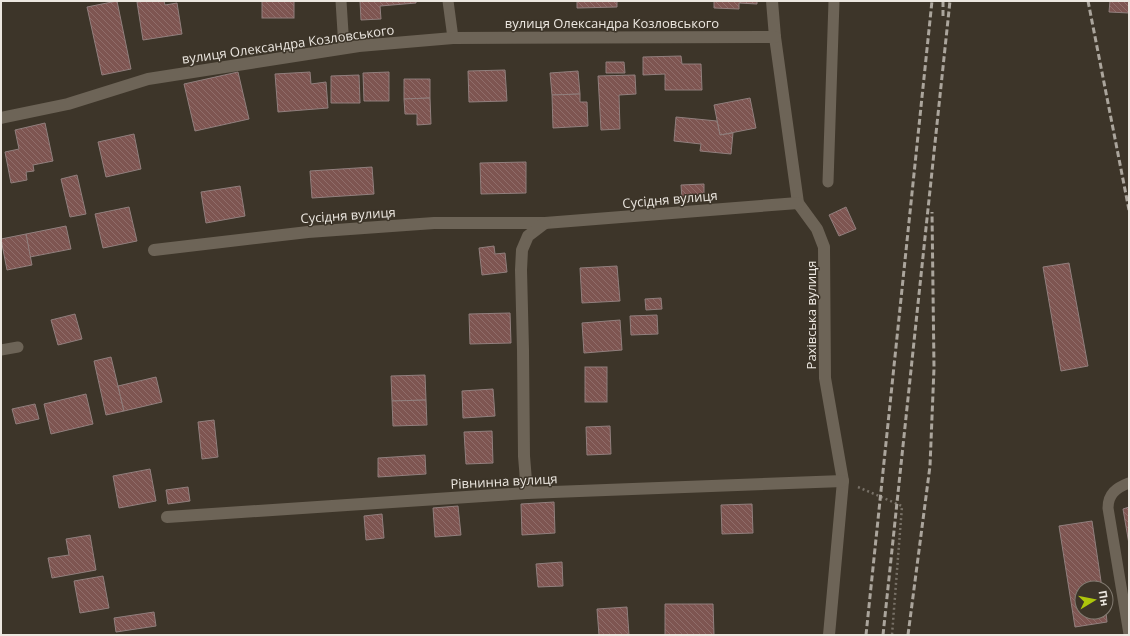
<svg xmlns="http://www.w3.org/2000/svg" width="1130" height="636" font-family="'Open Sans',sans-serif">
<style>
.building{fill:url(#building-back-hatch);stroke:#917f7d}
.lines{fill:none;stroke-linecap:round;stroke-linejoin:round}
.path{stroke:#787167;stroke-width:2.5;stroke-dasharray:2 3;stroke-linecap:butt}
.lane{stroke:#6d6457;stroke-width:11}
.street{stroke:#6d6457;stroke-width:12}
.rail{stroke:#aba59c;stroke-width:3;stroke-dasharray:6 3;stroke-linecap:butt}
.labels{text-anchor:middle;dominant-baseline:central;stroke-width:3;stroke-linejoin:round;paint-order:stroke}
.street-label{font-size:13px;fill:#ece7e0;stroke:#3d3529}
</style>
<defs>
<pattern id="building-back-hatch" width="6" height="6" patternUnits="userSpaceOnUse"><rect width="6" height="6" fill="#7e5551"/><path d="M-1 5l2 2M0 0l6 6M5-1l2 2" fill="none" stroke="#906d6a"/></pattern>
</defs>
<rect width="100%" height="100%" fill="#3d3529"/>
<g class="building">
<polygon points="117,1 131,69 102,75 87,7"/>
<polygon points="146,1 164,1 165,5 177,3 182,34 143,40 137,2"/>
<rect x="262" y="1" width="32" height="17"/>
<polygon points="360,1 416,1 416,3 380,6 381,19 361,20"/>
<polygon points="577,1 617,1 617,7 577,8"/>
<polygon points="714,1 757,1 757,4 739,3 739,9 714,8"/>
<polygon points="1110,1 1129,1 1129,13 1109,12"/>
<polygon points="681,56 682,64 701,64 702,90 665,90 665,74 643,75 643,57"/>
<polygon points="606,62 624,62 625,73 606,73"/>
<polygon points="505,70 507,101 469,102 468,71"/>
<polygon points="578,71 580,94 552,95 550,73"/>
<polygon points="238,72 249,119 195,131 184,84"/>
<polygon points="310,72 311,84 326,82 328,108 278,112 275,74"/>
<polygon points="389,72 389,101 364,101 363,73"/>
<polygon points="359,75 360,103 331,103 331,76"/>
<polygon points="635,75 636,94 619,95 620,129 601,130 598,76"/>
<polygon points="404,79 430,79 430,98 404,99"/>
<polygon points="580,94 580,102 587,102 588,126 553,128 552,95"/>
<polygon points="430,98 431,124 417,125 417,114 405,114 404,99"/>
<polygon points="750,98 756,128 720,135 714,105"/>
<polygon points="676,117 717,121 720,135 733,133 731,154 700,151 701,144 674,141"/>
<polygon points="45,123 53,161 33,165 34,171 26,172 27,180 11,183 5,152 19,149 15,130"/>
<polygon points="134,134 141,169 106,177 98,142"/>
<polygon points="526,162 526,193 481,194 480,163"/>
<polygon points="372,167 374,194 312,198 310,171"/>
<polygon points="77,175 86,214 70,217 61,179"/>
<polygon points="704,184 704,199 682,199 681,185"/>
<polygon points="240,186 245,216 206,223 201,192"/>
<polygon points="129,207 137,241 103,248 95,214"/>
<polygon points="846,207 856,229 839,236 829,215"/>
<polygon points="66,226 71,249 30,257 26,234"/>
<polygon points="26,234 32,265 7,270 1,239"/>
<polygon points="494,246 495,254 505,253 507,272 482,275 479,248"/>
<polygon points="1069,263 1088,366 1061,371 1043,267"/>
<polygon points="617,266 620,301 582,303 580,268"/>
<polygon points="661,298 662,309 646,310 645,299"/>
<polygon points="510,313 511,343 470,344 469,314"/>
<polygon points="75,314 82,339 58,345 51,320"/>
<polygon points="657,315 658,334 631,335 630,316"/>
<polygon points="620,320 622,350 584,353 582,323"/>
<polygon points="111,357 124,411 106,415 94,361"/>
<rect x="585" y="367" width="22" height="35"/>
<polygon points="425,375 426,400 392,401 391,376"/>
<polygon points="156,377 162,402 124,411 118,386"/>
<polygon points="493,389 495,416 463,418 462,391"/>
<polygon points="86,394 93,424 51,434 44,404"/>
<polygon points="426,400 427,425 393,426 392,401"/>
<polygon points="35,404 39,419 16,424 12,409"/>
<polygon points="214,420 218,457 202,459 198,422"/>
<polygon points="610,426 611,454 587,455 586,427"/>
<polygon points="492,431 493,463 466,464 464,432"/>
<polygon points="425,455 426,474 378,477 378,458"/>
<polygon points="150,469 156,501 119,508 113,476"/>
<polygon points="188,487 190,501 168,504 166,490"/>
<polygon points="554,502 555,533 522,535 521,504"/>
<polygon points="752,504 753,533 722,534 721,505"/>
<polygon points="458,506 461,535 435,537 433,508"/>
<polygon points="1129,507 1129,544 1123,509"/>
<polygon points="382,514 384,538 366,540 364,516"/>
<polygon points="1092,521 1102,588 1082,588 1082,612 1106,612 1107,622 1075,627 1059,526"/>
<polygon points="90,535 96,570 52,578 48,558 69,555 66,539"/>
<polygon points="562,562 563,586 538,587 536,564"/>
<polygon points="103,576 109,608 80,613 74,581"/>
<polygon points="665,604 713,604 714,635 665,635"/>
<polygon points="627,607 629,635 599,635 597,609"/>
<polygon points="154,612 156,626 116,632 114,618"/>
</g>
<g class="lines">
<polyline class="path" points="858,487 902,506 892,635"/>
<g class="lane">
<polyline points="341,1 344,48"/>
<polyline points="448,1 453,38"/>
<polyline points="828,182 834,1"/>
<polyline points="1,350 18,347"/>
<path d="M1129 483C1116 488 1108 494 1108 508L1129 634"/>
</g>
<g class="street">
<polyline points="772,1 775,37 798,203 817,229 824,247 825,378 843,481 829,635"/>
<polyline points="1,118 68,104 148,79 359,46 453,38 775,37"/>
<polyline points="154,250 308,232 434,223 545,223 798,203"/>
<polyline points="527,493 524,456 523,350 521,270 522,250 528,236 545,223"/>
<polyline points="167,517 527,493 843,481"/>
</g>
<g class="rail">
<polyline points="943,1 943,17"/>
<polyline points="1088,1 1129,210"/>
<polyline points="866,635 932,1"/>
<polyline points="883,635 950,1"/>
<polyline points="908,635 930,466 934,368 932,212"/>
</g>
</g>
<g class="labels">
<g class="street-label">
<text x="612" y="23">вулиця Олександра Козловського</text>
<text transform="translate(288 44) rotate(-8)">вулиця Олександра Козловського</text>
<text transform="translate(670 199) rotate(-5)">Сусідня вулиця</text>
<text transform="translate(348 215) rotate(-4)">Сусідня вулиця</text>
<text transform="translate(811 315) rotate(-90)">Рахівська вулиця</text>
<text transform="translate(504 481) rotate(-3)">Рівнинна вулиця</text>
</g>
</g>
<rect width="1130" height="636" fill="none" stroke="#ece7e0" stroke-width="4"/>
<g transform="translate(1094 600) rotate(80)"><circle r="19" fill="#3d3529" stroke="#837c72"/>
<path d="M0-3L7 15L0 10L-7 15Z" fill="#aec60b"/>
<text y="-6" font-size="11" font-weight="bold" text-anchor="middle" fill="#ece7e0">Пн</text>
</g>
</svg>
